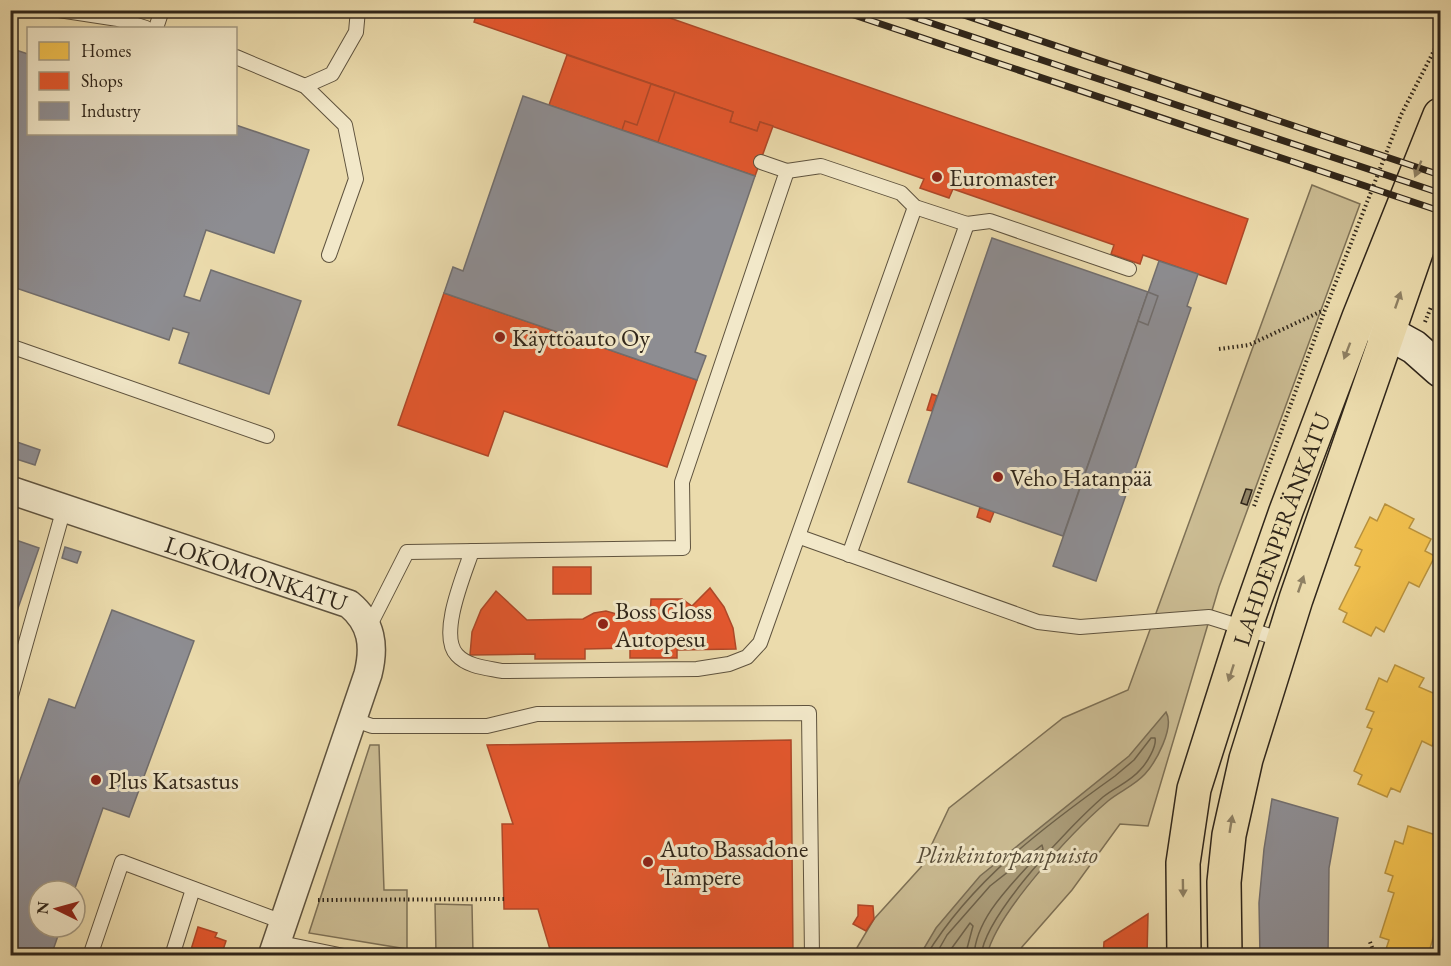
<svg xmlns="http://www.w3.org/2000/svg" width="1451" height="966" font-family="'EB Garamond',serif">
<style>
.green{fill:#cbbc93;stroke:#7e7156;stroke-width:1.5}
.water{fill:#ab9d7a;stroke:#7a6d54;stroke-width:1.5}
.homes{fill:#f2c14e;stroke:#b8923e;stroke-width:1.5}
.shops{fill:#e4572e;stroke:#ae4828;stroke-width:1.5}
.industry{fill:#8d8d92;stroke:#716e6e;stroke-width:1.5}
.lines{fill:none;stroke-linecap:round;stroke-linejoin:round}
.shore{stroke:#6e624a;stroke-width:1.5}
.building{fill:#918466;stroke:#30261a;stroke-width:1.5}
.lane-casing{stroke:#5f533e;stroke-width:16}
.street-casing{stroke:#5f533e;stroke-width:30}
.secondary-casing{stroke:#30261a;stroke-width:36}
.primary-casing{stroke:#30261a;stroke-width:36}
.path{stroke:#30261a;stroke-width:4;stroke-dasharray:1.5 3;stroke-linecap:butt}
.lane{stroke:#f2e8c9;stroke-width:14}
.street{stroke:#f2e8c9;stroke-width:27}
.secondary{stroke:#f2e8c9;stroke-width:33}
.primary{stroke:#ebdbac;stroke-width:33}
.rail-casing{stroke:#30261a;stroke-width:7}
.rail{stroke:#f2e8c9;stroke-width:4.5;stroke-dasharray:14;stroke-linecap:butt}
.oneway{fill:#8e8063}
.poi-dot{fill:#8f2418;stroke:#f2e8c9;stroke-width:2}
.labels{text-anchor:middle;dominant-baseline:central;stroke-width:6;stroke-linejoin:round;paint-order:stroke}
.poi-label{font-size:24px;fill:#30261a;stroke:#f2e8c9;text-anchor:start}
.street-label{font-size:24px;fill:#30261a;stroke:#f2e8c9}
.park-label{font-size:24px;font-style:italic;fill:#574c38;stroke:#f2e8c9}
</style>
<rect width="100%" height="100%" fill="#ebdbac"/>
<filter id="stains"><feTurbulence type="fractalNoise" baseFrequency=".00333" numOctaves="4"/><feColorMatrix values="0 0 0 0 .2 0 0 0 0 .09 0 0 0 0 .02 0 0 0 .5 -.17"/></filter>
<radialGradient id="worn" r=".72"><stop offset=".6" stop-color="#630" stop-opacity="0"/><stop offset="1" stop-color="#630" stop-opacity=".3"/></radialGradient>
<g class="green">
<polygon points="1312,185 1360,204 1219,587 1148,826 1120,824 1072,890 1022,947 1019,955 852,956 874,919 921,867 949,808 1063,718 1128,690"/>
<polygon points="370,745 379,745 384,890 407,890 407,949 309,933"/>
<polygon points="435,904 472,905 473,955 436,953"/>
</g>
<path class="water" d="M1166 712C1175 727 1156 762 1145 774 1134 786 1120 791 1108 801 1073 831 997 912 987 955H920L936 928 980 876 1129 756Z"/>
<g class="homes">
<polygon points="1385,504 1414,519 1409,528 1431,539 1425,551 1435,556 1419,587 1409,582 1384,632 1376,627 1371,636 1343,622 1347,613 1339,609 1360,567 1355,565 1362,550 1355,547 1370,517 1377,521"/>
<polygon points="1395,665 1424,678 1419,687 1440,696 1436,710 1440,712 1440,727 1432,746 1422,741 1400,792 1391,788 1387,797 1358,784 1362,775 1354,771 1372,729 1367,727 1374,712 1366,709 1379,678 1387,682"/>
<polygon points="1408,826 1439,836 1436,845 1440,847 1440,914 1429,952 1420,949 1418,956 1406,956 1386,949 1389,940 1380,937 1394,893 1388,891 1393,876 1385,873 1395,841 1403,844"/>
</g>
<g class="shops">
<polygon points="478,10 647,10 1248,219 1226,284 1143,255 1140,264 1111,254 1114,245 953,189 949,198 920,188 924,179 760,122 757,131 730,122 733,112 474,22"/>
<polygon points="567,55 733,112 730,122 757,131 760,122 773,126 755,176 549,105"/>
<polygon points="651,84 675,92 658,142 622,130 625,121 637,125"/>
<polygon points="444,293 697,380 667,467 504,411 488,456 398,425"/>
<polygon points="932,394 937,396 932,411 927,410"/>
<polygon points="980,507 994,512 990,522 977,517"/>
<rect x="553" y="567" width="38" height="27"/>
<polygon points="710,588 724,607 733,628 736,649 677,650 677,658 630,658 630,648 585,649 585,659 535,659 535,654 470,655 472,632 481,610 496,591 527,620 583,619 594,613 606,611 627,617 650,618 651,599 682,599 692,606"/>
<polygon points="791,740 793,956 552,956 538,909 504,909 502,824 513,824 487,745"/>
<polygon points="858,905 873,906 874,919 866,931 853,924 858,916"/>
<polygon points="1148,914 1147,956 1103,956 1104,942"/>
<polygon points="198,927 217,933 215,937 226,941 221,956 189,956"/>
</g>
<g class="industry">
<polygon points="10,48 28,54 28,134 236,134 236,125 309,150 274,253 206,230 184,296 200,301 211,270 301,301 269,394 179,363 189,333 173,328 169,340 10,286"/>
<polygon points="523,96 755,176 695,352 706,356 697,380 444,293 453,267 463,271"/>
<polygon points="992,238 1148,292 1063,536 908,482"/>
<polygon points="1159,261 1198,274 1187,306 1191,308 1096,581 1053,566"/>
<polygon points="1148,292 1158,296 1148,325 1138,321"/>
<polygon points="14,441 40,450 35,465 10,457"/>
<polygon points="10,538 39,548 10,631"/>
<polygon points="65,547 81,552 77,563 62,558"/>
<polygon points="112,610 194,641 129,817 103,808 74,891 39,891 39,927 61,927 51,956 10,956 10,808 49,699 75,708"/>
<polygon points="1272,799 1338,818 1329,868 1328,956 1260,956 1259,903 1264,849"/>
</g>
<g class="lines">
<g class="shore">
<path d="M926 956C971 881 1045 826 1115 776L1134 760 1151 738H1155C1157 746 1147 763 1140 770 1130 782 1115 787 1103 797 1071 825 985 914 981 956"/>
<path d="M935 956 947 935 990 886 1042 845 1043 849C1018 879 976 914 974 956"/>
<polyline points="946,956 970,923 973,926 965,956"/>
</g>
</g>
<polygon class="building" points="1246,489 1252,490 1247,505 1241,503"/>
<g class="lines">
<g class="lane-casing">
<g id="lane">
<polyline points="59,10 118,19 146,28"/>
<polyline points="156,28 162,10"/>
<polyline points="236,57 305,86 345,125 356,179 329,255"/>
<polyline points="305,86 332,74 356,32 358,10"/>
<polyline points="787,171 821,166 901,193 915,207 967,224 990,221 1129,269"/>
<polyline points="10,346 267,436"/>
<polyline points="800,537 1038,622 1080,627 1209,617 1283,640"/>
<path d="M472 551C464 575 438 635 457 655 468 667 488 668 502 671L697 669 729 664 747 657 760 643 915 207"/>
<polyline points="849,555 967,224"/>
<polyline points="369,627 407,552 683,548 682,482 787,171 761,162"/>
<polyline points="10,699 64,508"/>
<polyline points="352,719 372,726 487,726 537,714 809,713 812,956"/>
<polyline points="276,942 344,956"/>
<polyline points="90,956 122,862 283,922"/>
<polyline points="172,956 193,889"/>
</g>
</g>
<g class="street-casing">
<g id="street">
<path id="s1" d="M10 490 349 604C372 623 375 646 368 674L272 956"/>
</g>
</g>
<g class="secondary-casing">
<polyline id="secondary" points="1365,320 1414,347 1440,370"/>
</g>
<g class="primary-casing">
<g id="primary">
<path id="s2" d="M1184 956 1183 863 1194 789 1245 628 1286 511 1359 317 1440 115"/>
<polyline points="1225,956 1224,882 1229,835 1246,759 1296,599 1440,183"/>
</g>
</g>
<g class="path">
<polyline points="1425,322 1431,307"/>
<polyline points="1219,349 1249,345 1324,310"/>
<polyline points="1254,506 1325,310 1401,115 1440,39"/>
<polyline points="1440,611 1438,622 1440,635"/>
<polyline points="318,900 504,899"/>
<polyline points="1370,942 1375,956"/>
</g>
<use href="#lane" class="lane"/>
<use href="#street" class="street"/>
<use href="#secondary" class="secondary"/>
<use href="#primary" class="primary"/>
<g class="rail-casing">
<g id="rail">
<polyline points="839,10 1440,211"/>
<polyline points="892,10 1440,193"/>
<polyline points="949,10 1440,175"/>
</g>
</g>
<use href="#rail" class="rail"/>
</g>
<defs><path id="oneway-solid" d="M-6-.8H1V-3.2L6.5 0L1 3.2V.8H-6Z" transform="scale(1.5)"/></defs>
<g class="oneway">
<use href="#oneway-solid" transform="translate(1418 169) rotate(112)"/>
<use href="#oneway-solid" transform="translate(1398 300) rotate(-71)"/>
<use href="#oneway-solid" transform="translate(1347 351) rotate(111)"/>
<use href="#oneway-solid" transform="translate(1301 584) rotate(-71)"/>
<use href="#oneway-solid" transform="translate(1231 673) rotate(108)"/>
<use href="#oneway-solid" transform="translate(1231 824) rotate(-81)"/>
<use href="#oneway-solid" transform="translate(1183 888) rotate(89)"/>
</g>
<g class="poi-dot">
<circle cx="937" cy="177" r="6"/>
<circle cx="500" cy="337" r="6"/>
<circle cx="998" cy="477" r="6"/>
<circle cx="603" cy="624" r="6"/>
<circle cx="96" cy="780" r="6"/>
<circle cx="648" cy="862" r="6"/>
</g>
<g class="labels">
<g class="poi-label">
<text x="949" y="177">Euromaster</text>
<text x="512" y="337">Käyttöauto Oy</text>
<text x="1010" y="477">Veho Hatanpää</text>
<text x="615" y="610">Boss Gloss<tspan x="615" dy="28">Autopesu</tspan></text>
<text x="108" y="780">Plus Katsastus</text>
<text x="660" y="848">Auto Bassadone<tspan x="660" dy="28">Tampere</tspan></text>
</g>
<g class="street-label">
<text stroke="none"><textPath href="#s2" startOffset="442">LAHDENPERÄNKATU</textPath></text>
<text stroke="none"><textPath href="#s1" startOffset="260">LOKOMONKATU</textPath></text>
</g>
<g class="park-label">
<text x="1007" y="854">Plinkintorpanpuisto</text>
</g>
</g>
<rect width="1451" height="966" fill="none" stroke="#ebdbac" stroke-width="36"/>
<rect x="12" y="12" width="1427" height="942" fill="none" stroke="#30261a" stroke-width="3"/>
<rect x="18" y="18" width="1415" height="930" fill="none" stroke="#30261a" stroke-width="1.5"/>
<rect x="27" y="27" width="210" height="108" fill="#f2e8c9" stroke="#a49a83" stroke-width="1.5"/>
<rect x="39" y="42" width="30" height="18" fill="#f2c14e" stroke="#a49a83" stroke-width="1.5"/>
<text x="81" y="57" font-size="18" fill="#30261a">Homes</text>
<rect x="39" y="72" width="30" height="18" fill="#e4572e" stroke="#a49a83" stroke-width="1.5"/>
<text x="81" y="87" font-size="18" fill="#30261a">Shops</text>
<rect x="39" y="102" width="30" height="18" fill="#8d8d92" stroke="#a49a83" stroke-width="1.5"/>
<text x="81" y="117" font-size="18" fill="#30261a">Industry</text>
<g transform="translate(57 909) rotate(275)"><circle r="28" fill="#f2e8c9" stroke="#a49a83" stroke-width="1.5"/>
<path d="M0-4.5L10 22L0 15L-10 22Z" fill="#8f2418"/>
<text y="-9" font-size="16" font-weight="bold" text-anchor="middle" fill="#30261a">N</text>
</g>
<rect width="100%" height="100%" filter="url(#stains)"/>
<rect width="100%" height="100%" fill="url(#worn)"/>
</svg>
